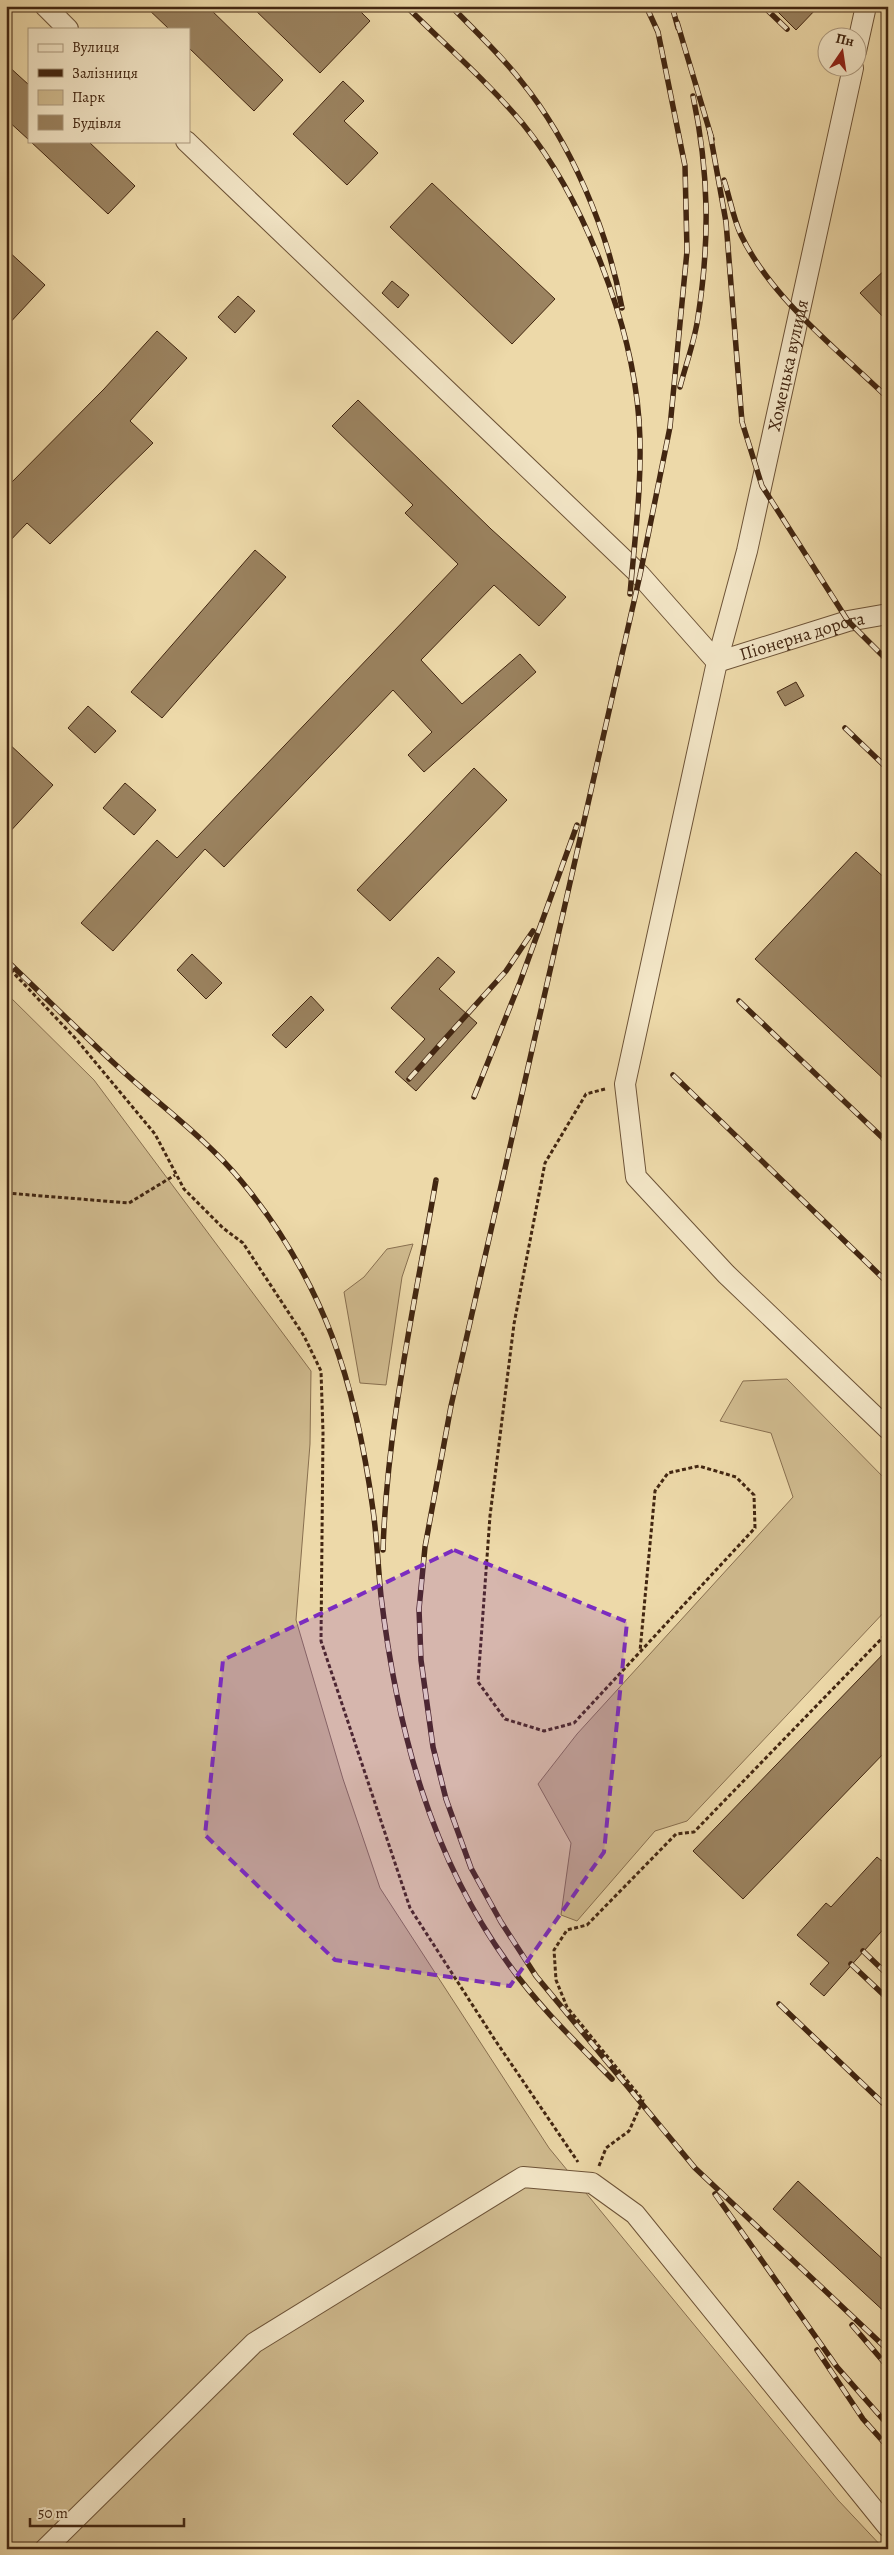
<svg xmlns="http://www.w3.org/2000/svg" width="894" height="2555" font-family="Alegreya,serif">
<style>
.green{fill:#d0bb8f;stroke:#897050}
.building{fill:#9b8360;stroke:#422611}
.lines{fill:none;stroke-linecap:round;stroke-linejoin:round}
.minor-casing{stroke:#6d5337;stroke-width:22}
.path{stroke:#422611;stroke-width:3;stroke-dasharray:4 2.5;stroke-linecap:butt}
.minor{stroke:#f3e6c7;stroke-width:20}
.rail-casing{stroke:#422611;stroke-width:5.5}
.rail{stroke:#f3e6c7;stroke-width:4;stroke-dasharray:11;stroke-linecap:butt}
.marked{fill:#7b2cbf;fill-opacity:0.2;stroke:#7b2cbf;stroke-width:4;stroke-dasharray:10 6;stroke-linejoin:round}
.labels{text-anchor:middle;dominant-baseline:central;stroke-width:5;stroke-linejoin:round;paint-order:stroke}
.street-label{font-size:18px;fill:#422611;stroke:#f3e6c7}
</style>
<rect width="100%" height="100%" fill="#edd9a9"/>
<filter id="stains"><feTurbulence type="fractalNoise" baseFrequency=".004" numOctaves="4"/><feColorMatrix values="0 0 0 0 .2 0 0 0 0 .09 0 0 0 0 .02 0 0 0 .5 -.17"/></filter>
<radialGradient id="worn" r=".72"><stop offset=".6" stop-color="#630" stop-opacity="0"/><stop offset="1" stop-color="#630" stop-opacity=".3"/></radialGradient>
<g class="green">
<polygon points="6,993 94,1080 311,1371 310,1444 296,1620 343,1779 380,1888 549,2148 838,2500 884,2549 6,2549"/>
<polygon points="413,1244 402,1277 386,1385 360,1383 344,1292 364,1277 387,1249"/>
<polygon points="787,1379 888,1482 888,1608 687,1821 655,1831 577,1921 561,1915 571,1843 538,1784 577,1734 793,1497 771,1433 720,1421 743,1381"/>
</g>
<g class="building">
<polygon points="145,6 207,6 283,80 254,111 189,48 189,29 169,29"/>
<polygon points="251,6 355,6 370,21 320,73"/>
<polygon points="772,6 819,6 796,30"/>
<polygon points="6,64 29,85 29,140 6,119"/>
<polygon points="343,81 364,101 344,121 378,153 347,185 293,134"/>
<polygon points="30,141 88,141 135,186 108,214"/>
<polygon points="432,183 555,299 512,344 390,227"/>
<polygon points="6,249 45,285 6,327"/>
<polygon points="888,267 888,322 860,293"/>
<polygon points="392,281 409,295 398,308 382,293"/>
<polygon points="238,296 255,311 235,333 218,317"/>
<polygon points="157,331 187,358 130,421 153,443 50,544 27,523 6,545 6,488 104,389"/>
<polygon points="358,400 491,529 566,597 539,626 494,585 421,660 462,704 520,654 536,672 424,772 408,755 432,732 393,690 224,867 205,849 113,951 81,923 157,840 177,858 458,564 405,513 413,505 332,426"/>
<polygon points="255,550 286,577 162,718 131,692"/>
<polygon points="796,682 804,696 785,706 777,692"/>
<polygon points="88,706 116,731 95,753 68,728"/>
<polygon points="6,741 53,785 6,836"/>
<polygon points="474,768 507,800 390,921 357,890"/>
<polygon points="125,783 156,810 134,835 103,808"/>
<polygon points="856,852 888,881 888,1083 755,959"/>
<polygon points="192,954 222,983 206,999 177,970"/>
<polygon points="438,957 455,972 439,989 477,1023 416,1091 395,1072 425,1039 391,1008"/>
<polygon points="311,996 324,1010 286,1048 272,1035"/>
<polygon points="888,1649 888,1749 743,1899 693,1851"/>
<polygon points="877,1857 888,1866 888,1924 824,1996 810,1984 829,1963 797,1935 826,1903 831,1907"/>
<polygon points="798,2181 888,2264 888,2315 773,2209"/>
</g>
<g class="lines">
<g class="minor-casing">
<g id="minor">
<polyline points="45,6 68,29"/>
<polyline points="856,51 866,6"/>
<polyline points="186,141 640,575 717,662 625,1084 636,1177 726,1274 888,1429"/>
<path id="s1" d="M717 662 747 551 853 68"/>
<path id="s2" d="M717 662 848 621 888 614"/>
<polyline points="45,2549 254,2343 523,2177 592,2183 635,2214 888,2527"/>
</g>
</g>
<g class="path">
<polyline points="6,965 76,1039 155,1134 184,1189 223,1228 243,1243 304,1336 321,1371 323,1433 321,1641 410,1908 495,2040 578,2162"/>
<polyline points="605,1089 586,1094 545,1163 514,1324 490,1516 478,1682 505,1719 544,1731 574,1723 755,1528 754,1495 736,1477 699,1466 668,1473 655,1491 640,1651"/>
<polyline points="6,1193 129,1203 175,1175"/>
<polyline points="599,2166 606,2148 629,2131 643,2100 567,2007 556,1980 554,1950 567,1930 587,1925 676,1834 694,1832 888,1632"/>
<polyline points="874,2549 881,2545"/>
</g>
<use href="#minor" class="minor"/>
<g class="rail-casing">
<g id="rail">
<path d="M406 6C445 45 488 82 523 124 584 199 632 324 639 420 643 478 635 536 630 594"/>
<path d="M451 6C474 30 500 54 521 81 571 142 608 231 622 308"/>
<polyline points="646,6 658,32 685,166 687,251 670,427 640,575 451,1406 425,1547 419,1609 421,1660 433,1747 446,1799 471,1868 501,1922 536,1976 695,2168 888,2350"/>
<polyline points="672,6 678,28"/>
<polyline points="763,6 787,29"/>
<polyline points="677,22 712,139"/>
<polyline points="710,133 726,222 742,422 762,486 848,621 888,661"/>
<path d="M724 180C730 198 733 218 741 235 771 298 838 350 888 398"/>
<path d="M680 387C686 364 695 340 698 317 710 240 709 172 693 96"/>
<polyline points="845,728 888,769"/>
<path d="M6 960C43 995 79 1031 116 1065 158 1104 206 1138 242 1182 280 1228 311 1281 332 1336 353 1392 365 1451 373 1510 377 1538 378 1567 381 1596 397 1728 430 1857 510 1966 540 2008 577 2043 612 2079"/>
<polyline points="739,1001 888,1143"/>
<polyline points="673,1075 888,1283"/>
<polyline points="409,1079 506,971 533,931"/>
<polyline points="474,1097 520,982 577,825"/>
<path d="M383 1550C387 1426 415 1303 436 1180"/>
<polyline points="863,1951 888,1975"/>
<polyline points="851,1964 888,1999"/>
<polyline points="779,2004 888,2108"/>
<polyline points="715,2194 837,2367 888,2425"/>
<polyline points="852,2325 888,2367"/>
<polyline points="817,2350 863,2419 888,2447"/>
</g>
</g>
<use href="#rail" class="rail"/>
</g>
<path class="marked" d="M454 1550 627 1622 604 1852 510 1986 335 1960 205 1835 223 1660Z"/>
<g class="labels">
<g class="street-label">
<text stroke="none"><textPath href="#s1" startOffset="305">Хомецька вулиця</textPath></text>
<text stroke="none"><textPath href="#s2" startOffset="89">Піонерна дорога</textPath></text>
</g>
</g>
<rect width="894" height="2555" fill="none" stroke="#edd9a9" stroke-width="25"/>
<rect x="8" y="8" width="879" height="2540" fill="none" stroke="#422611" stroke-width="2.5"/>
<rect x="12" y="12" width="869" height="2530" fill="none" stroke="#422611"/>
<rect x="28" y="28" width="162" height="115" fill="#f3e6c7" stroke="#ac997e"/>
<rect x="38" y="44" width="25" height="8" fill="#f3e6c7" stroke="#ac997e"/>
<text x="72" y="52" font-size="15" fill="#422611">Вулиця</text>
<rect x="38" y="69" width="25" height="8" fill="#422611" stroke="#ac997e"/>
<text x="72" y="78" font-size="15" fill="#422611">Залізниця</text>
<rect x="38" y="90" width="25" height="15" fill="#d0bb8f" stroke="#ac997e"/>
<text x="72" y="102" font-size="15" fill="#422611">Парк</text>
<rect x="38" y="115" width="25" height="15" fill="#9b8360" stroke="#ac997e"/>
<text x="72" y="128" font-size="15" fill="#422611">Будівля</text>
<g transform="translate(842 52) rotate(13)"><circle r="24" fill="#f3e6c7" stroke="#ac997e"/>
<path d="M0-4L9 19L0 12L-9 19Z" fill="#8f2418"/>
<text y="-8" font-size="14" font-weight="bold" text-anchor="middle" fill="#422611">Пн</text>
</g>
<path d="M30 2518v8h154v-8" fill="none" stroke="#422611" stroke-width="2.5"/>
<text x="38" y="2518" font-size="15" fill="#422611" stroke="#f3e6c7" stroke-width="4" paint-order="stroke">50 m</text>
<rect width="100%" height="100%" filter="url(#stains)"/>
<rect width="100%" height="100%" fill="url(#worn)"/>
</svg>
